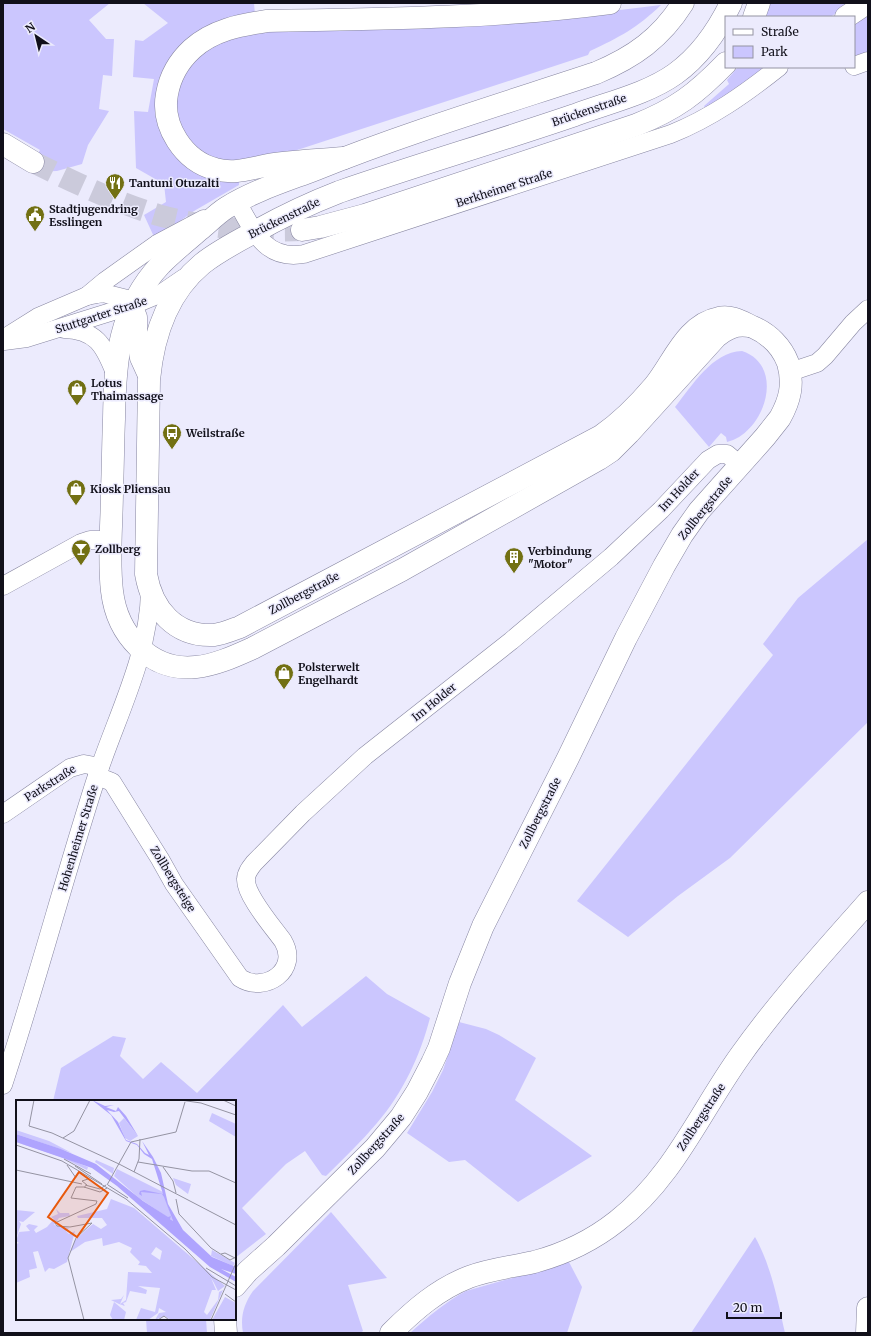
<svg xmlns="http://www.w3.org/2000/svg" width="871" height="1336" font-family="Merriweather,serif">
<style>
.green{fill:#cbc6fe}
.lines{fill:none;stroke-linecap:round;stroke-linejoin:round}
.highway-tunnel{stroke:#cbcadb;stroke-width:22;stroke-dasharray:22 11;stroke-linecap:butt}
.minor-casing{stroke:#8786a1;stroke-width:19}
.major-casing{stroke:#8786a1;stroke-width:23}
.highway-casing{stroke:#8786a1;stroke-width:23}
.minor{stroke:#fff;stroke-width:18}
.major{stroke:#fff;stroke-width:22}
.highway{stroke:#fff;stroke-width:22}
.labels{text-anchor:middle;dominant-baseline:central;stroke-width:3;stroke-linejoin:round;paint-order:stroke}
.street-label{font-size:11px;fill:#11101a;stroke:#ecebfd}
.poi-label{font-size:11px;font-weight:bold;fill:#11101a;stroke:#ecebfd;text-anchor:start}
.inset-road{fill:none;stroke:#9493a2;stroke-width:1}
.view{fill:#e8590c;fill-opacity:0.15;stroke:#e8590c;stroke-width:2}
.inset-edge{fill:none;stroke:#11101a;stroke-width:2}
</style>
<rect width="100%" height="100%" fill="#ecebfd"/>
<g class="green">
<polygon points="3,3 110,3 89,20 106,39 114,39 112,76 103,75 99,109 109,111 88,145 82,164 57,171 28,172 40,150 3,129"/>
<polygon points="143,3 254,3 255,15 209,28 160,117 239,181 239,185 194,211 155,239 144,215 166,202 164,184 136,168 134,111 148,112 154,79 133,77 135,40 143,41 168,23"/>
<polygon points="770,3 853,3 830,17 765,17"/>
<path d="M661 5C637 28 620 37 590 51L588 55 285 154 226 163 204 155 188 140 178 119 176 100 180 80 186 70 210 47 246 32 562 17Z"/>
<polygon points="868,11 868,52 854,56 854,20"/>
<polygon points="738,67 762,67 763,70 740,88 705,108 704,106 729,84 727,80"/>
<path d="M742 351C787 366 764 434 727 442L726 437 721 433 709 447 675 407C692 386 712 352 742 351Z"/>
<polygon points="868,539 868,722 730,858 678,896 628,937 577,901 773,655 763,644 798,598"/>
<path d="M366 976 387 994 430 1018C420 1056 403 1093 377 1123 361 1142 343 1159 326 1176L322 1175 305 1151 286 1164 242 1208 266 1234 235 1258V1101H53L61 1068 113 1036 126 1038 120 1056 143 1079 161 1062 197 1093 283 1005 302 1027Z"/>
<polygon points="459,1022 486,1029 499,1035 536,1058 515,1100 592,1156 518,1202 465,1160 449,1162 407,1133 432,1092 443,1070"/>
<path d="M331 1212 387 1278 348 1285 363 1331 360 1333H243C240 1317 244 1304 253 1291Z"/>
<path d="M755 1237C771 1265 778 1302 785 1333H691Z"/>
<path d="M569 1262 582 1287 567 1333H410C428 1317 445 1302 466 1291Z"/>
<polygon points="146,1319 206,1319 207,1333 147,1333"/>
</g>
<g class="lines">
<path class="highway-tunnel" d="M33 162C73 182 115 202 158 215 204 228 255 232 302 230"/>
<g class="minor-casing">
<g id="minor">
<polyline points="854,66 868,61"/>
<path d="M237 202C253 230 265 261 304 254L671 134C711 118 745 94 779 67"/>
<polyline points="87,296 105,281 157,244 204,219"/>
<path d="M64 329C96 330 104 345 115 373"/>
<polyline points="3,339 38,317 87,296 97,294 103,293 127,299 133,305 138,317 138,352 139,358 149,380"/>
<polyline points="4,341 27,338 133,305 162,293 184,278"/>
<polyline points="790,372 817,363 825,356 853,323 868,309"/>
<polyline points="3,586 81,543 90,540 111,540"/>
<path d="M97 776 112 782 160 859 174 884 240 978C265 994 300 970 283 941 273 927 245 895 246 879 246 873 250 868 254 863L303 813 365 756 511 641 611 557 661 510 708 460 718 454H727L740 465"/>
<polyline points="3,814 70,768 84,764 100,767"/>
<path d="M3 1085C36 985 63 882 95 782 115 719 149 658 150 591"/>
</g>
</g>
<g class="major-casing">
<g id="major">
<path d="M683 3C661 38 634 57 596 73 502 104 406 133 314 170 285 181 253 191 226 208 218 213 210 221 203 227 189 239 174 251 161 264 118 310 115 360 114 419 113 443 113 466 112 490 112 523 108 558 112 591 117 634 150 672 196 667 216 665 235 656 253 648L402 570 599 459 611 451 629 433 716 337C726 329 735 324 748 326"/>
<path d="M235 1286 248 1271 276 1246 375 1148 401 1117 417 1092 432 1063 439 1048 460 983 483 926 568 758 626 638 664 566 682 535 699 511 765 437 780 418C790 400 794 384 788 363 782 347 769 334 753 327 742 322 731 315 719 318 686 324 673 363 654 386 638 405 621 422 601 436L240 627C232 630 223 634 214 635 175 637 152 609 146 574L149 380C153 337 167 293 202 264 217 252 234 243 251 234 279 218 308 204 339 192 417 165 496 142 575 115 607 103 647 94 675 74 700 56 718 30 731 3"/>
<polyline points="225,1319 226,1333"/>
<path d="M391 1333C414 1310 438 1289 469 1277 490 1269 512 1267 534 1262 564 1254 593 1240 617 1221 673 1178 700 1112 740 1056 779 1001 824 952 868 902"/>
<polyline points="867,1333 868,1308"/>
</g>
</g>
<g class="highway-casing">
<g id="highway">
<polyline points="754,17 759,3"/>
<polyline points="846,17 867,3"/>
<polyline points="3,144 33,162"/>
<path d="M344 158C321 160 297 161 275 164 254 167 236 175 215 169 184 161 161 126 167 94 170 77 179 61 192 49 213 30 240 25 267 21 382 19 496 18 610 3"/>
<path d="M302 230 320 227 365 215 636 125C676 109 696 94 726 63"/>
</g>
</g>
<use href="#minor" class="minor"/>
<use href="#major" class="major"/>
<use href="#highway" class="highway"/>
</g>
<defs>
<g id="restaurant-pin" transform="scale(1)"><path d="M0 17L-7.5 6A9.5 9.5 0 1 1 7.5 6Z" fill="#727013" stroke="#ecebfd"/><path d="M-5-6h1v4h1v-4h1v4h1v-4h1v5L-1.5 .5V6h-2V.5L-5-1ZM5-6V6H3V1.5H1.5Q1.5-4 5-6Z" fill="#fff"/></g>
<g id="civic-pin" transform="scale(1)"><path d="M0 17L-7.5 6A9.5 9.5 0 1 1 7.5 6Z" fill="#727013" stroke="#ecebfd"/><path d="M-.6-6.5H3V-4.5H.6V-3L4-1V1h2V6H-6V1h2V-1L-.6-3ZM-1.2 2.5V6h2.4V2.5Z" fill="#fff"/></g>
<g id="shop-pin" transform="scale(1)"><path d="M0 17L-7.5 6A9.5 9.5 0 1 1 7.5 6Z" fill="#727013" stroke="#ecebfd"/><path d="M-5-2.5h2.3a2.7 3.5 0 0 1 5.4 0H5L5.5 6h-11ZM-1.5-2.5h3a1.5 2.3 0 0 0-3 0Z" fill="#fff"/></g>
<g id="bus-pin" transform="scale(1)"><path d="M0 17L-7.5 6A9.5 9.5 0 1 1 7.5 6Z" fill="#727013" stroke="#ecebfd"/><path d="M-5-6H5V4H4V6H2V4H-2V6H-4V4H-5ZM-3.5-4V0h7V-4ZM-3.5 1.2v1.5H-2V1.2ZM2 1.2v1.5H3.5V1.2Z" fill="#fff"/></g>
<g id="bar-pin" transform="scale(1)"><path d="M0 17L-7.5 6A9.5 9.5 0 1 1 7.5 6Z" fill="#727013" stroke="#ecebfd"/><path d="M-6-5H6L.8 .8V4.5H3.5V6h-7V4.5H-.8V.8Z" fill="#fff"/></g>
<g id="building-pin" transform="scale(1)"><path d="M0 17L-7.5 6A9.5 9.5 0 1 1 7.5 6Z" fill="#727013" stroke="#ecebfd"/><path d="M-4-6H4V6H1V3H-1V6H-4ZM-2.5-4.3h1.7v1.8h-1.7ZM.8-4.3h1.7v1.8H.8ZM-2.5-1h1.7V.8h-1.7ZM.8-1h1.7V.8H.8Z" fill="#fff"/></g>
</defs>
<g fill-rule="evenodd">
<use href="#restaurant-pin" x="115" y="183"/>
<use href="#civic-pin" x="35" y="215"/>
<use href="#shop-pin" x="77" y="389"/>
<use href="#bus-pin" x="172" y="433"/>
<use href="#shop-pin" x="76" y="489"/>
<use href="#bar-pin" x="81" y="549"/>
<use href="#building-pin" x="514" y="557"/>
<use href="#shop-pin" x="284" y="673"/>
</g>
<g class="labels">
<g class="street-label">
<text transform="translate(589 110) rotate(-19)">Brückenstraße</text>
<text transform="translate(504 188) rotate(-18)">Berkheimer Straße</text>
<text transform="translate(284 218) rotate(-26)">Brückenstraße</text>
<text transform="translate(101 315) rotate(-18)">Stuttgarter Straße</text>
<text transform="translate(679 490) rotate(-47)">Im Holder</text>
<text transform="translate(705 508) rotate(-51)">Zollbergstraße</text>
<text transform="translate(304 593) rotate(-28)">Zollbergstraße</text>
<text transform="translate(434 702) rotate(-39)">Im Holder</text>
<text transform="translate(50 783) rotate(-32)">Parkstraße</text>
<text transform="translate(540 813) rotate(-63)">Zollbergstraße</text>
<text transform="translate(78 838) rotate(-73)">Hohenheimer Straße</text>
<text transform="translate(173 879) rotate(58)">Zollbergsteige</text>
<text transform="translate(701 1117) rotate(-57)">Zollbergstraße</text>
<text transform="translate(376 1144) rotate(-48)">Zollbergstraße</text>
</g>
<g class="poi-label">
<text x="129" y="183">Tantuni Otuzalti</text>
<text x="49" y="209">Stadtjugendring<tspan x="49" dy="13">Esslingen</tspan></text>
<text x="91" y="383">Lotus<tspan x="91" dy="13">Thaimassage</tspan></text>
<text x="186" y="433">Weilstraße</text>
<text x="90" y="489">Kiosk Pliensau</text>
<text x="95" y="549">Zollberg</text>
<text x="528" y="551">Verbindung<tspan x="528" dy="13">"Motor"</tspan></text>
<text x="298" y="667">Polsterwelt<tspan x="298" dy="13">Engelhardt</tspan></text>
</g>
</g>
<g transform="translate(16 1100)">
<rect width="220" height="220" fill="#ecebfd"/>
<path d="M196 13 220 24V37L193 21ZM108 18 122 36 114 41 109 38 103 23ZM0 30 33 41 56 53 0 34ZM0 42 29 50 72 67 71 70 45 57ZM80 60 98 68 97 74 79 62ZM101 69 147 92 157 121 123 98 98 76ZM157 78 175 84 172 94 160 85ZM95 99 118 108 209 186 202 191 198 183 195 178 200 190H196L188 212 191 215 202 200 203 192 207 190 194 220H154L149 216 139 220 143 213 150 212 143 208 142 213 132 220H120L125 208 139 212 144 188 122 186 131 190 130 194 114 191 110 202 107 203 109 206 103 204 95 200 105 199 108 195 104 204 110 200 112 172 136 173 130 166 122 165 124 162 114 152 116 148 103 142 87 146 86 138 69 142 54 152 59 140 71 129 77 124 85 129 91 125 86 118H62L61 116 91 109ZM140 147 146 151 144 160 135 154ZM40 109 44 113H53L54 116 43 118 38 125 53 128 50 131 53 134 59 131 51 162 38 169 33 168 29 172 22 151 17 152 21 168 13 170 14 177 0 183V144L3 143 0 141 3 132 14 131 10 126 13 124 22 126 18 130 20 133 31 127 38 119 35 117 42 114ZM0 110 19 112 7 122 3 121 5 124 0 139ZM196 150 219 163 217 166 195 156ZM209 197 220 203V220H196ZM98 202 110 212 108 220H97L94 215Z" fill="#cbc6fe" fill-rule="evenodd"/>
<path d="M76 0 89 6 98 5 90 7 100 11 102 7 110 16 122 36 103 11 98 12 91 10 102 22 110 40 121 44 129 53 133 55 126 41 137 57 145 73 152 104 167 130 196 157 220 167V174L205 169 220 177V182L194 167 101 86 76 68 0 42V34L45 49 80 64 127 101 152 117 155 116 154 119 157 121 148 97 146 94 125 92 126 96 123 94 124 91 128 90 147 94 136 59 128 54 121 45 110 41 95 15Z" fill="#afa4fe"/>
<path class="inset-road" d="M18 0 13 26 36 33 103 64 220 125M164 0 185 3 220 15M207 0 220 6M47 38 58 31 74 0M0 45 46 61 110 99 169 149 196 177 220 190M48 59 75 74M122 62 176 71H193L220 83M51 65 60 78M59 66 86 84M147 67 157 81 160 93M0 70 66 84M118 72 123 59 124 39M69 85 84 89 90 85M71 85 66 81 72 79M91 85 115 42 160 32 169 2M92 85 112 98M68 87 84 92 91 88M70 87H60L55 98 81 101M160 99 163 114 195 148 214 160 220 157M205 154 209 153 219 158M190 168 220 186M209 194 220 202M68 220 52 158 60 138 76 123 54 127 41 126 39 123 80 104 81 101M142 220 148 216 153 220M195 220 220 163"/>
<path class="view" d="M63 72 92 93 61 137 32 117Z"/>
<rect width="220" height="220" class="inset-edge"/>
</g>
<rect width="871" height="1336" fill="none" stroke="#11101a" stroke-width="8"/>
<rect x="725" y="16" width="130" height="52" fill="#ecebfd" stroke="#9493a2"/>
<rect x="733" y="29" width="20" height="6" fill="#ffffff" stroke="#9493a2"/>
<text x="761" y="36" font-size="12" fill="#11101a">Straße</text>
<rect x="733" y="46" width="20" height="12" fill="#cbc6fe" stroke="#9493a2"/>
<text x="761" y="56" font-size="12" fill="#11101a">Park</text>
<g transform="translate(36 36) rotate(325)" stroke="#ecebfd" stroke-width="3" paint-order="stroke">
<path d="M0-3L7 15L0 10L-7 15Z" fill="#11101a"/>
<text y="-6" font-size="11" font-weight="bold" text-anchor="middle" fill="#11101a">N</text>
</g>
<path d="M727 1312v6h54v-6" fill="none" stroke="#11101a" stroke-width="2"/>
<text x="733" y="1312" font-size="12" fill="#11101a" stroke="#ecebfd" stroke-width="3" paint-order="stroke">20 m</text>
</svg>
